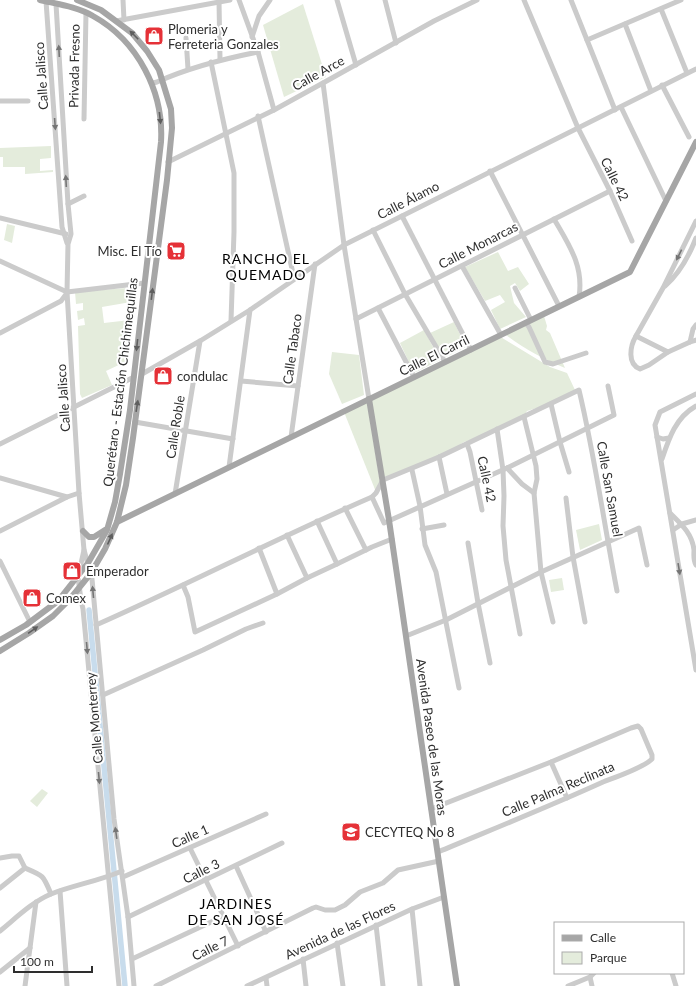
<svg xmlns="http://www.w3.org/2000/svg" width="696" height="986" font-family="Lato,sans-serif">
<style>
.green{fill:#e4ecdc}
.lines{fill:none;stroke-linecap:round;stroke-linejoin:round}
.canal{stroke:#c8dcec;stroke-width:5.5}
.minor{stroke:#cbcbcb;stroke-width:5}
.major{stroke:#a6a6a6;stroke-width:6}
.oneway{fill:#5e5e5e}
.oneway2{fill:#757575}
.labels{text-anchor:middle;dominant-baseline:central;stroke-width:4;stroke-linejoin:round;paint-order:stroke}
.poi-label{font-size:13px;fill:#2e2e2e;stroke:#fff;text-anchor:start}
.street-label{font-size:13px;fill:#2e2e2e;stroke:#fff}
.neighbourhood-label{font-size:14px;letter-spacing:1px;fill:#000;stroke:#fff}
</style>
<rect width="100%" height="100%" fill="#fff"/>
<g class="green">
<polygon points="303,4 326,77 284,97 263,25"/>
<polygon points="51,146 51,158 40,159 40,171 53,170 53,172 25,174 25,167 3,167 3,157 0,157 0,148"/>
<polygon points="7,224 15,226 12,243 4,240"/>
<polygon points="498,252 508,271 518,267 529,284 520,291 515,283 510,286 514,303 526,317 500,329 491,310 505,302 500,295 485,301 465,267"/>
<polygon points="127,288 127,298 131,302 102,307 104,323 130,320 125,362 106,371 112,385 82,398 80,394 78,326 85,325 84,318 78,320 77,311 83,310 83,303 76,304 75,292"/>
<path d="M544 316 547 326 546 330 550 333 565 368C544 359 524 349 506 335Z"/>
<polygon points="454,322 466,347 444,358 430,333"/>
<polygon points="424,330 440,360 414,373 400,343"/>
<polygon points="499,336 550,367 567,373 575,390 550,404 527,411 524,416 473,439 464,442 453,449 383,481 371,400"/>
<polygon points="332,352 359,355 364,395 342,404 329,374"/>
<polygon points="367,401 380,483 376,492 344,412"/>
<polygon points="599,524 602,540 580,550 576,530"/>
<polygon points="562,578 564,590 551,592 549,580"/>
<polygon points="42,789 48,793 37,807 30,801"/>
</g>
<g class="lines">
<polyline class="canal" points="89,610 125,986"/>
<g class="minor">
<polyline points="123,0 124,20"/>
<polyline points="239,0 258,52 274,110"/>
<polyline points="337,0 356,65"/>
<polyline points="385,0 396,43"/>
<polyline points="524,0 578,128 610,191 632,241"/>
<polyline points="571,0 615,110"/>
<polyline points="46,1 62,227 67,243"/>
<polyline points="219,1 220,59"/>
<polyline points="56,4 68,204 71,234 68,244 67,292 79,493 84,550 92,579 114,819 128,917 134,986"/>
<polyline points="661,9 687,73"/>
<polyline points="116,21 230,0"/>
<polyline points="625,24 651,91"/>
<polyline points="252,37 259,16 270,0"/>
<polyline points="186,38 188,69"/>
<polyline points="587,40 681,0"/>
<polyline points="211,62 234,173 234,232 231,321"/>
<path d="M151 81 153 83 157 82C190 67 223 59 258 52"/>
<polyline points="323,83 344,245 369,399"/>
<polyline points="662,85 689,137"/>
<polyline points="0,101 28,101"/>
<polyline points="621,107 666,201"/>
<polyline points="258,116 294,278"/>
<polyline points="84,119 86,13"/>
<polyline points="168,162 274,110 323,83 434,21 477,0"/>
<polyline points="490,171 559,306"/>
<polyline points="68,204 84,196"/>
<polyline points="402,216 471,350"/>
<polyline points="0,218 66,234"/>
<path d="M554 219C569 245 584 266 579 297"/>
<polyline points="696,221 663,288 636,336 668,352 690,342 696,340"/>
<polyline points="373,230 405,294 445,362"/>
<polyline points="0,261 67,292"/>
<polyline points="462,266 501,335"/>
<path d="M665 286C679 274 689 256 696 238"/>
<polyline points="515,288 531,320"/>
<polyline points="67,292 144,283"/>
<polyline points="378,308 414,377"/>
<polyline points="356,319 610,191"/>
<polyline points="526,323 529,327 545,362 553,364 586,353"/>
<polyline points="0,333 61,301 67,293"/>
<path d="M636 336C630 346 627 364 640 369L649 365 668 352"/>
<polyline points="690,342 693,329 696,325"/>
<polyline points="142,374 200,341 250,310 344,245 696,69"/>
<polyline points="241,381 298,386"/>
<polyline points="696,394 660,412 655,425 696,670"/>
<polyline points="551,404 560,442 569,472"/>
<polyline points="524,417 536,466 537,479 534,493 541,572 553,622"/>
<polyline points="135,422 233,439"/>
<polyline points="497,429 503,470 504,496 503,526 506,560 520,634"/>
<polyline points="291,437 315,264"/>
<polyline points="657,437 663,439 669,438"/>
<polyline points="0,444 134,377"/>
<polyline points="467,444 470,452 482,510"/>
<polyline points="439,457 447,494"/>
<path d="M662 459C669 438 676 417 696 406"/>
<polyline points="229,467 250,310"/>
<polyline points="507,468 522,484 534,493"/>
<polyline points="412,470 420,506 425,545 436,572 459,688"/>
<polyline points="0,478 67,497 79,493"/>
<polyline points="175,494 200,341"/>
<polyline points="372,497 384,523 507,468 614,415 608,386"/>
<polyline points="566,498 573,557 585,622"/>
<polyline points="345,508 366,550"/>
<path d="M670 513C681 524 692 533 694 550 694 555 693 560 696 565"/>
<polyline points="317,521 337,564"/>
<polyline points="422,529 444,525"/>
<polyline points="673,530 682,524 696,520"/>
<polyline points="0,531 67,497"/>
<polyline points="287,535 307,578"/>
<polyline points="468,543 478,603 490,663"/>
<polyline points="259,548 277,594"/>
<polyline points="84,550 78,577 81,600 83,609 119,986"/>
<polyline points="0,561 30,622"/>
<polyline points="183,585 188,597 195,632 277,594 307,578 337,564 372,547 392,539"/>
<path d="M96 625C189 584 279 537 372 497L376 493 383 480 439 457 579 390C595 457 604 524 617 591"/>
<polyline points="406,636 446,620 541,572 639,528 647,565"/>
<polyline points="103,695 203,650 246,629 263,623"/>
<polyline points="551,762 567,798"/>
<path d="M431 809 551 762 631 728 638 726 641 729 652 755V759C643 768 616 777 603 782 548 807 493 829 438 852"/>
<polyline points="190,848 238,946"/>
<path d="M0 858 12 856H19L25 868C44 876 43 875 51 894"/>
<polyline points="236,866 266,932"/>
<polyline points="123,877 266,814"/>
<polyline points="0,888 25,868"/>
<polyline points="60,891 67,986"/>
<polyline points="412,909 420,986"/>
<polyline points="128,917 282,843"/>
<polyline points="376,925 383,986"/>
<path d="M0 931C16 918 32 902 51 894 74 885 99 881 122 871"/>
<polyline points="337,943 343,986"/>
<polyline points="132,959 224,916"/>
<polyline points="303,959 306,986"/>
<polyline points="0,972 30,948"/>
<polyline points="672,973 676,986"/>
<polyline points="590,977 592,986"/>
<polyline points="266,978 267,986"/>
<polyline points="25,986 36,902"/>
<polyline points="156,986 313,908 316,907 325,910 335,910 345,905 360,892 383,883 398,870 439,861"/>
<polyline points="247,986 412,909 444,897"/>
<polyline points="568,986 590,977 594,973"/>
</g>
<g class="major">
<polyline points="369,399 389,520 457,986"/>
<polyline points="117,522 630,272 696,142"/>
<polyline points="83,531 89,537 94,537 105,530"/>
<polyline points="70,599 77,597 81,600"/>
<path d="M0 640 26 625 58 601 88 563 107 530 115 502 120 474 130 410 161 142C164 92 138 41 93 16 78 7 57 4 40 0"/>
<polyline points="0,651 29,633 53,616 70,599 91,573 105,549 117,522 126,485 133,438 167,180 172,128 171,109 159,70 147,51 132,33 101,10 77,0"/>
</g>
</g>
<defs><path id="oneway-solid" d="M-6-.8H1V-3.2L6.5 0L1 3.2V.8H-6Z"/></defs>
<g class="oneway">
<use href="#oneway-solid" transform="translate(134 35) rotate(-135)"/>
<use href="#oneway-solid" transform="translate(160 118) rotate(84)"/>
<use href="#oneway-solid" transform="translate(152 294) rotate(-83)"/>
<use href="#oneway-solid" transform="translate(137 345) rotate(96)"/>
<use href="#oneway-solid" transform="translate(137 406) rotate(-81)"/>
<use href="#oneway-solid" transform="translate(110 539) rotate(-66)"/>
<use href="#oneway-solid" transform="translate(33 630) rotate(-35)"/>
</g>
<g class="oneway2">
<use href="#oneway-solid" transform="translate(59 51) rotate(-93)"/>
<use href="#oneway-solid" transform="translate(55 124) rotate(86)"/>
<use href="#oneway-solid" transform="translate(66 181) rotate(-93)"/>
<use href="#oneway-solid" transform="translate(679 255) rotate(116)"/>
<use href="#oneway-solid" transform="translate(679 569) rotate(81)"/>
<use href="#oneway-solid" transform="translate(93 592) rotate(-95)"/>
<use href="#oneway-solid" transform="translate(87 648) rotate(85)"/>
<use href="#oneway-solid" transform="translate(99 778) rotate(85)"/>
<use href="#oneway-solid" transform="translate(116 833) rotate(-98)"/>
</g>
<defs>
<g id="shop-square" transform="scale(1)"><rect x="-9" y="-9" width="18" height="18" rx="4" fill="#e53137" stroke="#fff"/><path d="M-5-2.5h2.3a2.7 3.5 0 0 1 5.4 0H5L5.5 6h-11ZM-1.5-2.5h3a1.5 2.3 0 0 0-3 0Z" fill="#fff"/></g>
<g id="supermarket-square" transform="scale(1)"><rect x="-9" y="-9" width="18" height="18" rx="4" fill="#e53137" stroke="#fff"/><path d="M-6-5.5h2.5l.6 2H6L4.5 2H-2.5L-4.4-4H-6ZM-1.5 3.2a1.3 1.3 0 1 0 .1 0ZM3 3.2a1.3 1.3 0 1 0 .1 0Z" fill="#fff"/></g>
<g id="school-square" transform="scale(1)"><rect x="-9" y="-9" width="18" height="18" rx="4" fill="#e53137" stroke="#fff"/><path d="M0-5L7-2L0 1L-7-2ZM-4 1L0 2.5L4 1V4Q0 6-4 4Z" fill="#fff"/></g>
</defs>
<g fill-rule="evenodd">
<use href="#shop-square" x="154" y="36"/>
<use href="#supermarket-square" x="176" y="251"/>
<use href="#shop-square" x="163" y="376"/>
<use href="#shop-square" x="72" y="571"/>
<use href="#shop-square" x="32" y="598"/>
<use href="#school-square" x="351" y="832"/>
</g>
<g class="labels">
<g class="poi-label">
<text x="168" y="29">Plomeria y<tspan x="168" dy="15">Ferreteria Gonzales</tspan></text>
<text x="162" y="251" text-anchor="end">Misc. El Tío</text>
<text x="177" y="376">condulac</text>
<text x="86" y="571">Emperador</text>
<text x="46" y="598">Comex</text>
<text x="365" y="832">CECYTEQ No 8</text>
</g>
<g class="street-label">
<text transform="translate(74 66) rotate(-89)">Privada Fresno</text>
<text transform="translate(318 73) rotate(-29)">Calle Arce</text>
<text transform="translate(41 76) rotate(-94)">Calle Jalisco</text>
<text transform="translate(615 179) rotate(64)">Calle 42</text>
<text transform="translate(408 200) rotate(-27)">Calle Álamo</text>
<text transform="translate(478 245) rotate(-27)">Calle Monarcas</text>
<text transform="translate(292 349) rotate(-82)">Calle Tabaco</text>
<text transform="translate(434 355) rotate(-26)">Calle El Carril</text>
<text transform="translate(120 382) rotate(-83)">Querétaro - Estación Chichimequillas</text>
<text transform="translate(63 398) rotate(-94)">Calle Jalisco</text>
<text transform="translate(175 427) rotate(-81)">Calle Roble</text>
<text transform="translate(487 479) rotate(78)">Calle 42</text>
<text transform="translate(610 489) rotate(80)">Calle San Samuel</text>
<text transform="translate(94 718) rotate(-95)">Calle Monterrey</text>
<text transform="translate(432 737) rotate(82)">Avenida Paseo de las Moras</text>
<text transform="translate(558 789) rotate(-23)">Calle Palma Reclinata</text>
<text transform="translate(190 836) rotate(-24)">Calle 1</text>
<text transform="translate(201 871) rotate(-26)">Calle 3</text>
<text transform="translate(340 930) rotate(-25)">Avenida de las Flores</text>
<text transform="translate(210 948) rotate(-26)">Calle 7</text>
</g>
<g class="neighbourhood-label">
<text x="266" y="258">RANCHO EL<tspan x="266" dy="16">QUEMADO</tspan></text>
<text x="236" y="903">JARDINES<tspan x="236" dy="16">DE SAN JOSÉ</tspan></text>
</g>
</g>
<rect x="554" y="922" width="130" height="52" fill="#ffffff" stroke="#ababab"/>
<rect x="562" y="935" width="20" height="6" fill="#a6a6a6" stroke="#ababab"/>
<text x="590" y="942" font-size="12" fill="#2e2e2e">Calle</text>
<rect x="562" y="952" width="20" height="12" fill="#e4ecdc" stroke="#ababab"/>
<text x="590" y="962" font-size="12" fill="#2e2e2e">Parque</text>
<path d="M14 966v6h78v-6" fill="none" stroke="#2e2e2e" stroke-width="2"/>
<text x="20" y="966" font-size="12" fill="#2e2e2e" stroke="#ffffff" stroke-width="3" paint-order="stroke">100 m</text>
</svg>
